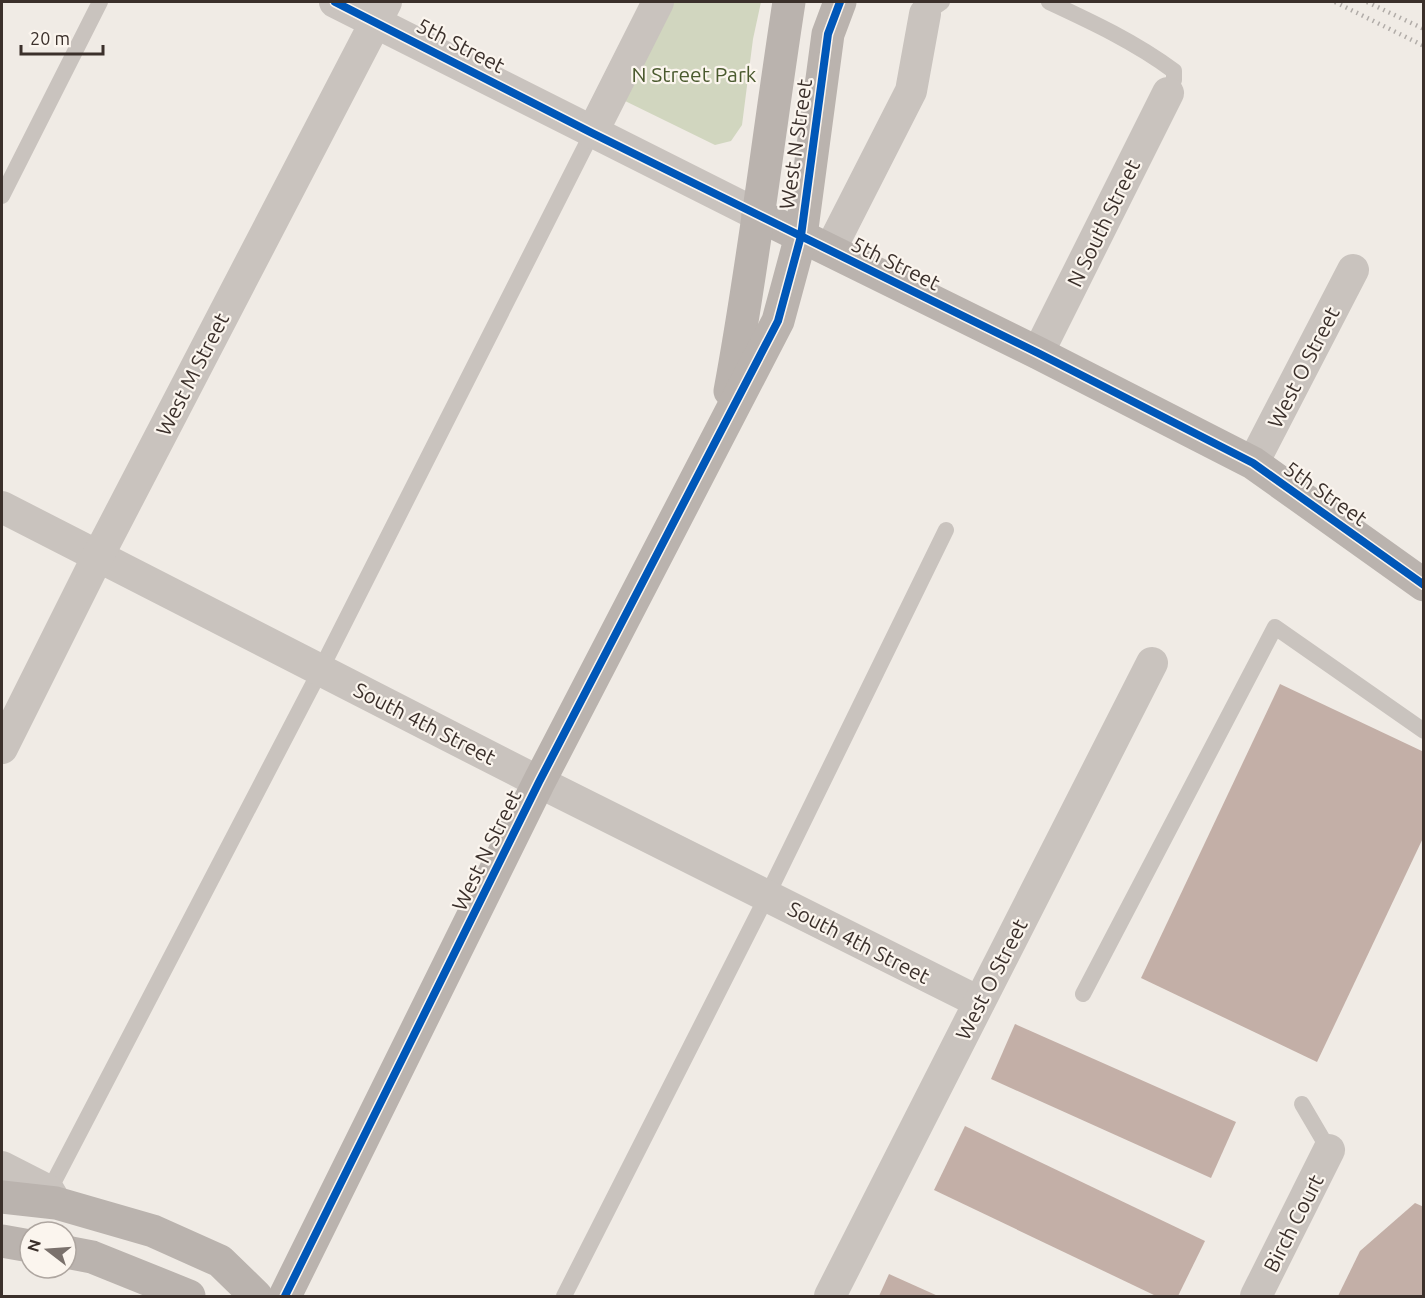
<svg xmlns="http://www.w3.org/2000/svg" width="1425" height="1298" font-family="Ubuntu,sans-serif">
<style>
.green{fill:#d1d6bf}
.building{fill:#c3afa7}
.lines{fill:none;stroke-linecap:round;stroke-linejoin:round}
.lane{stroke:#c9c3be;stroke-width:16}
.street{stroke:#c9c3be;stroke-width:32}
.secondary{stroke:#bab3ae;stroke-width:33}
.rail{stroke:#b1aca8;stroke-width:4.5;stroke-dasharray:1.5 4.5;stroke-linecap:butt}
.cycleway-casing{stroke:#fbf5ee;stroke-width:11}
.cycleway{stroke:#0057b8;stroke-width:8}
.labels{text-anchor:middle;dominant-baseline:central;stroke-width:4.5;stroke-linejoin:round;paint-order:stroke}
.street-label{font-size:21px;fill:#3b302b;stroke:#fbf5ee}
.park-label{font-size:21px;fill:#4a5a2e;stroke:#fbf5ee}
</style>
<rect width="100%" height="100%" fill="#f0ebe5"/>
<polygon class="green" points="671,2 761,2 753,39 742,125 731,141 715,145 621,99"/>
<g class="building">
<polygon points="1280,684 1424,752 1424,836 1317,1062 1141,978"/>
<polygon points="1015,1024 1236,1122 1211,1178 991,1079"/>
<polygon points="965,1126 1205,1241 1178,1296 1156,1296 934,1190"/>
<polygon points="1415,1203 1424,1207 1424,1296 1338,1296 1360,1251"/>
<polygon points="889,1274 938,1296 879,1296"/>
</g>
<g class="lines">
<g class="lane">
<path d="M1049 2C1092 22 1135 42 1174 71V80L1168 93"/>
<polyline points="925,14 942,2"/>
<polyline points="2,196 100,2"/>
<polyline points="1083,994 1275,627 1424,731"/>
<polyline points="1302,1104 1329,1150"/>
<polyline points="49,1191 321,669 592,133"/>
<polyline points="564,1296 767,896 946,530"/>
</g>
<g class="street">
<polyline points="335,2 758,215"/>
<polyline points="592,133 658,2"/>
<polyline points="830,250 911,91 925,14"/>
<polyline points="1038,353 1168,93"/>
<polyline points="1253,463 1353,270"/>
<polyline points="2,507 539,782 979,1002"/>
<polyline points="2,748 98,556 386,2"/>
<polyline points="2,1167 49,1191 56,1203"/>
<polyline points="830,1296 1152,663"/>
<polyline points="1256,1296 1329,1150"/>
</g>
<g class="secondary">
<polyline points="758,215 1038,353 1253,463 1424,585"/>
<path d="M730 391C754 262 769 131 789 2"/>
<polyline points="2,1197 56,1203 153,1231 220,1261 256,1296"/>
<polyline points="2,1241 30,1246"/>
<polyline points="66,1252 92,1257 189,1296"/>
<polyline points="285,1296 539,782 778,321 801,236 828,34 840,2"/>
</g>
<g class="rail">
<polyline points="1335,2 1424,46"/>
<polyline points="1367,2 1424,29"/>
<polyline points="1422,2 1424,2"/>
</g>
<g class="cycleway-casing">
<g id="cycleway">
<polyline points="335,2 592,133 1038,353 1253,463 1424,585"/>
<polyline points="285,1296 539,782 778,321 801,236 828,34 840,2"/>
</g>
</g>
<use href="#cycleway" class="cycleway"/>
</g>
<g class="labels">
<g class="street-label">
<text transform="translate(461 45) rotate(27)">5th Street</text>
<text transform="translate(795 144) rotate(-82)">West N Street</text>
<text transform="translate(1103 223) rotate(-64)">N South Street</text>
<text transform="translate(896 263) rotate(26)">5th Street</text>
<text transform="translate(1303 367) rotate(-63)">West O Street</text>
<text transform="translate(192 374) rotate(-63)">West M Street</text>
<text transform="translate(1326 493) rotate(35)">5th Street</text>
<text transform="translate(425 723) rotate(27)">South 4th Street</text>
<text transform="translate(486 850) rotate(-64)">West N Street</text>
<text transform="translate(859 942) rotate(27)">South 4th Street</text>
<text transform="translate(991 979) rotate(-63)">West O Street</text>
<text transform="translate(1293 1223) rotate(-63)">Birch Court</text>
</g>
<g class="park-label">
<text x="694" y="74">N Street Park</text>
</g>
</g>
<rect width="1425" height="1298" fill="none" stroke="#3b302b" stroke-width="6"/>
<g transform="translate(48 1250) rotate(287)"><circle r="28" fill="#fbf5ee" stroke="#aea6a0" stroke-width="1.5"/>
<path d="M0-4.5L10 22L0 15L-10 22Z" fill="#7a716c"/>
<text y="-9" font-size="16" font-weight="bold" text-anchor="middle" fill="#3b302b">N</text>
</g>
<path d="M21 45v9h82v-9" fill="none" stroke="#3b302b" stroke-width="3"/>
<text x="30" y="45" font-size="18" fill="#3b302b" stroke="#fbf5ee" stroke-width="4.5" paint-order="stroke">20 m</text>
</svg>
